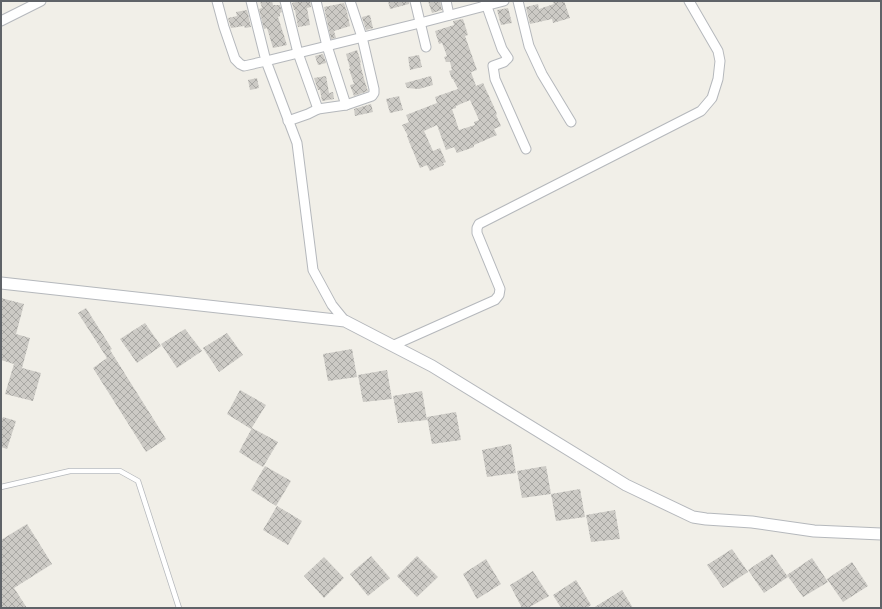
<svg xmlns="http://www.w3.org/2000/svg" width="882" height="609" font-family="Cabin,sans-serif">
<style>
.building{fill:url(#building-cross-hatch);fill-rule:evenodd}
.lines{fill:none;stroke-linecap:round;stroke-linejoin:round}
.service-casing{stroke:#b5b8bc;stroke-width:6}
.minor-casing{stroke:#b5b8bc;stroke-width:11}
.tertiary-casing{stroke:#b5b8bc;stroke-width:13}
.service{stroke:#fff;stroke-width:4.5}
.minor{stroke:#fff;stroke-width:9}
.tertiary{stroke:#fff;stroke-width:11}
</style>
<defs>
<pattern id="building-cross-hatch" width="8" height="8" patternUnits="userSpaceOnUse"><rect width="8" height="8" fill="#cccac5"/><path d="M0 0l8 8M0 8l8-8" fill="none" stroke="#a9a8a4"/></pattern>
</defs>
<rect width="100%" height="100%" fill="#f1efe8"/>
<g class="building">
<polygon points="260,1 272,1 273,5 280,5 282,12 280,13 280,16 278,17 287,45 273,48 267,28 264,29 259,9 262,8"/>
<polygon points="300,1 310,1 311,7 307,8 310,25 298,27 295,10 294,10 292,3"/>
<polygon points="388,1 409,1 409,4 390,9"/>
<polygon points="428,1 440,1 442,10 432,13"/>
<polygon points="552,1 564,1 570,18 553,23 552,19 530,24 526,7 538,4 539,9 554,4"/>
<polygon points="344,3 347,12 350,26 334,31 336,38 331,39 324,7"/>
<polygon points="508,8 512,23 501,25 497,10"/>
<polygon points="247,10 251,27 245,28 244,26 231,28 228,18 237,16 236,12"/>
<polygon points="370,15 373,28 366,30 362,17"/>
<path d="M463 19 468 35 465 36 477 70 471 72 476 86 483 83 494 107 497 114 496 115 501 126 494 129 497 135 474 145V147L457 153 454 147 446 150 437 125 424 131 433 151 440 148 446 162 443 163 444 165 430 171 427 165 420 168 410 144 407 136H408L402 125 409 122 406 115 437 103 435 97 458 89 453 79H452L449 71 452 70 450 62H446L444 57 447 56 442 43 439 44 435 31 454 25 453 21ZM470 100 479 120 474 122 475 125 459 130 452 109 456 108V106Z"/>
<polygon points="357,50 361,62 360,63 364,79 368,91 354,96 350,85 354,84 349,69 350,68 346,54"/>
<polygon points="323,54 326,63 318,65 315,56"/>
<polygon points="419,55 422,67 410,70 408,57"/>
<polygon points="326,76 329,93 333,92 334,99 322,101 320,90 318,90 314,78"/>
<polygon points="431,76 433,85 419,89 407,88 405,83"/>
<polygon points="257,78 259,88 250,90 248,80"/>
<polygon points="399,96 403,110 390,113 386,99"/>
<polygon points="371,104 373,112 355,116 354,109"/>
<polygon points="1,298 24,304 16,334 30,338 22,368 41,373 33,401 5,394 14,364 1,360"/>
<polygon points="86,308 112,349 110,350 166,439 146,452 93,368 107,358 78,313"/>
<polygon points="145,323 161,346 137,363 120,339"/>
<polygon points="185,329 202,351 177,368 161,344"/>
<polygon points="227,333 243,355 219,372 203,348"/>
<polygon points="352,349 357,377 328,381 323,354"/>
<polygon points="387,370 392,399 363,402 358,375"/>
<polygon points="240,390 266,405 251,429 227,414"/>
<polygon points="422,391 427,420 398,423 393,396"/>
<polygon points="456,412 461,440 432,444 427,417"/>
<polygon points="3,417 16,421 7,449 1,447 1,423"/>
<polygon points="252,428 278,442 263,467 239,452"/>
<polygon points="511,444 516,473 487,477 482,450"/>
<polygon points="265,466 291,481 276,506 251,490"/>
<polygon points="546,466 551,494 522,498 517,471"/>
<polygon points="580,489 585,517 556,521 551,494"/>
<polygon points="277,506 302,521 288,545 263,530"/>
<polygon points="615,510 620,539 591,542 586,515"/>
<polygon points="27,524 52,564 14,588 27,608 1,608 1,540"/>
<polygon points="732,549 748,572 723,588 707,565"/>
<polygon points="772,554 788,577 764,593 748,570"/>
<polygon points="371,556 390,578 368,596 350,574"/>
<polygon points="417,556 438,577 417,597 397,576"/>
<polygon points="324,557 344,578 324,598 304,576"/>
<polygon points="812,558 828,582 803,597 787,575"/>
<polygon points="486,559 501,584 477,599 463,574"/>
<polygon points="852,562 868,586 843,602 827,579"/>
<polygon points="533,571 549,596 528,608 522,608 510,585"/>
<polygon points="576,580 591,605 587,608 561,608 553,595"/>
<polygon points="622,590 633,608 593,608 611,597"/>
</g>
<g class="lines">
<g class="service-casing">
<polyline id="service" points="1,487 70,471 120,471 138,481 179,608"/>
</g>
<g class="minor-casing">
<g id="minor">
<polyline points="217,1 224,27 235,59 240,64 244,66 266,61 251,1"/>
<polyline points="285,1 298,53 318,109"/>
<polyline points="316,1 327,46 346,105"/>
<polyline points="415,1 426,47"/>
<polyline points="446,1 449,15"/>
<polyline points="485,1 502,49 508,58 504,62 493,66 495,79 526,149"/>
<polyline points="518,1 529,46 542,74 571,122"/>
<polyline points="1,21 41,1"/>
<polyline points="288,121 308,114 318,109 346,105 372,96 374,93 374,89 362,37 350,1"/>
<polyline points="345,321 332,305 313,270 297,143 266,61 420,23 504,1"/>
<polyline points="394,345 495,300 499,295 500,289 477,233 477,228 479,224 701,111 712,98 718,79 720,61 718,51 689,1"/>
</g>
</g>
<g class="tertiary-casing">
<polyline id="tertiary" points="1,283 345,321 432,366 626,485 693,517 706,519 752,522 814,531 881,534"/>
</g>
<use href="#service" class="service"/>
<use href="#minor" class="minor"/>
<use href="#tertiary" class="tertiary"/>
</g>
<rect width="882" height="609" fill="none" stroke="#5f6368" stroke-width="4"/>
</svg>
